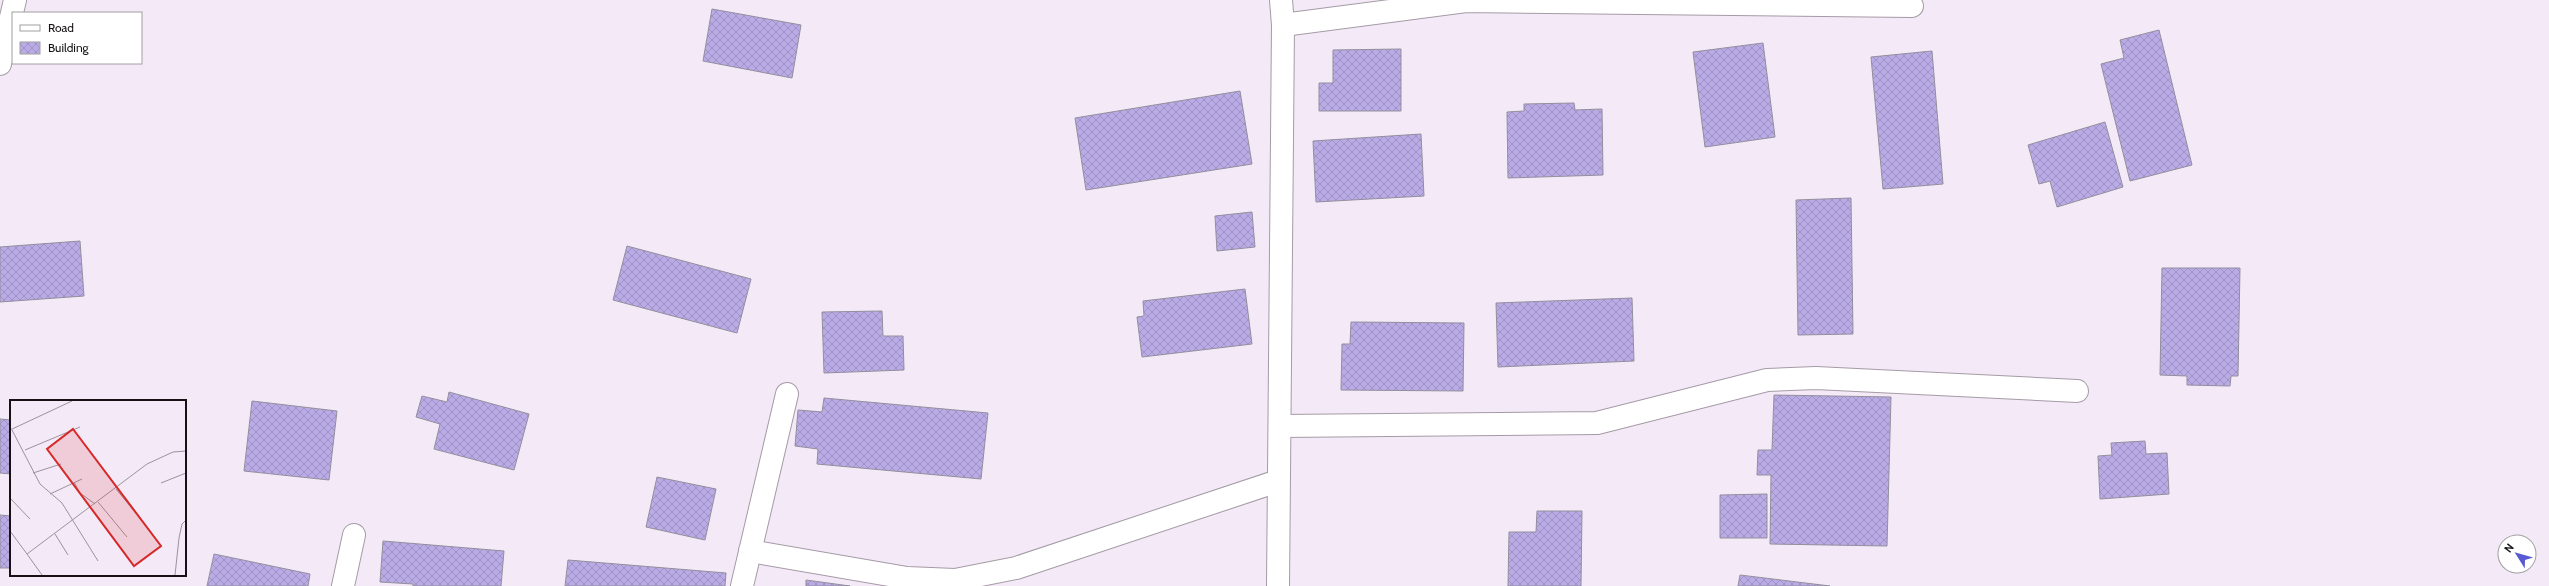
<svg xmlns="http://www.w3.org/2000/svg" width="2549" height="586" font-family="Cabin,sans-serif">
<style>
.building{fill:url(#building-cross-hatch);stroke:#928f9d}
.lines{fill:none;stroke-linecap:round;stroke-linejoin:round}
.minor-casing{stroke:#a59ba6;stroke-width:24}
.minor{stroke:#fff;stroke-width:22}
.inset-road{fill:none;stroke:#9b939c;stroke-width:1}
.view{fill:#d62828;fill-opacity:0.15;stroke:#d62828;stroke-width:2}
.inset-edge{fill:none;stroke:#151115;stroke-width:2}
</style>
<defs>
<pattern id="building-cross-hatch" width="8" height="8" patternUnits="userSpaceOnUse"><rect width="8" height="8" fill="#baabe6"/><path d="M0 0l8 8M0 8l8-8" fill="none" stroke="#9f92c4"/></pattern>
</defs>
<rect width="100%" height="100%" fill="#f4e9f6"/>
<g class="building">
<polygon points="712,9 801,25 792,78 703,61"/>
<polygon points="2159,30 2192,165 2130,181 2101,64 2124,58 2120,40"/>
<polygon points="1763,43 1775,137 1705,147 1693,52"/>
<polygon points="1401,49 1401,111 1319,111 1319,83 1333,83 1333,50"/>
<polygon points="1932,51 1943,184 1883,189 1871,57"/>
<polygon points="1240,91 1252,164 1086,190 1075,118"/>
<polygon points="1574,103 1575,110 1602,109 1603,175 1508,178 1507,112 1524,111 1524,104"/>
<polygon points="2105,122 2123,187 2057,207 2050,181 2039,184 2028,145"/>
<polygon points="1421,134 1424,196 1316,202 1313,141"/>
<polygon points="1851,198 1853,334 1798,335 1796,200"/>
<polygon points="1252,212 1255,247 1217,251 1215,216"/>
<polygon points="80,241 84,296 0,302 0,247"/>
<polygon points="627,246 751,279 737,333 613,300"/>
<polygon points="2162,268 2240,268 2238,376 2231,376 2230,386 2187,385 2187,376 2160,375"/>
<polygon points="1245,289 1252,344 1142,357 1137,317 1144,316 1143,301"/>
<polygon points="1632,298 1634,361 1498,367 1496,303"/>
<polygon points="882,311 883,336 903,336 904,370 824,373 822,312"/>
<polygon points="1351,322 1464,323 1463,391 1341,390 1342,344 1350,344"/>
<polygon points="449,392 529,414 514,470 434,449 440,424 416,417 422,396 447,402"/>
<polygon points="1774,395 1891,397 1887,546 1770,544 1771,475 1757,475 1758,450 1772,450"/>
<polygon points="824,398 988,413 981,479 817,464 818,449 795,446 798,410 822,412"/>
<polygon points="252,401 337,411 329,480 244,471"/>
<polygon points="0,419 11,420 11,474 0,473"/>
<polygon points="2145,441 2146,454 2167,453 2169,494 2100,499 2098,456 2112,455 2111,443"/>
<polygon points="657,477 716,489 705,540 646,527"/>
<polygon points="1767,494 1767,538 1720,538 1720,495"/>
<polygon points="1537,511 1582,511 1581,586 1508,586 1509,532 1536,532"/>
<polygon points="0,515 11,516 11,568 0,568"/>
<polygon points="383,541 504,551 501,586 413,586 413,584 380,582"/>
<polygon points="214,554 310,574 308,586 207,586"/>
<polygon points="568,560 726,573 725,586 565,586"/>
<polygon points="1740,575 1830,586 1738,586"/>
<polygon points="806,580 850,586 806,586"/>
</g>
<g class="lines">
<g class="minor-casing">
<g id="minor">
<polyline points="1283,25 1466,1 1912,6"/>
<polyline points="0,64 15,0"/>
<polyline points="1280,426 1597,423 1767,380 1816,378 2077,391"/>
<polyline points="750,551 907,578 955,580 1016,568 1278,481"/>
<polyline points="343,586 354,535"/>
<polyline points="742,586 787,394"/>
<polyline points="1278,586 1283,25 1281,0"/>
</g>
</g>
<use href="#minor" class="minor"/>
</g>
<g transform="translate(10 400)">
<rect width="176" height="176" fill="#f4e9f6"/>
<path class="inset-road" d="M0 30 62 1M2 30 30 84 52 103 88 161M15 50 70 27M23 73 51 64M64 82 70 93 85 104M151 83 176 73M106 89 129 117M40 94 72 79M0 98 20 119M88 102 117 137M0 131 17 154M45 134 58 155M32 175 17 154 137 64 163 52 176 51M165 175 169 138 172 124 176 120"/>
<path class="view" d="M63 29 151 146 124 166 37 49Z"/>
<rect width="176" height="176" class="inset-edge"/>
</g>
<rect x="12" y="12" width="130" height="52" fill="#ffffff" stroke="#a1a0a1"/>
<rect x="20" y="25" width="20" height="6" fill="#ffffff" stroke="#a1a0a1"/>
<text x="48" y="32" font-size="12" fill="#151115">Road</text>
<rect x="20" y="42" width="20" height="12" fill="url(#building-cross-hatch)" stroke="#a1a0a1"/>
<text x="48" y="52" font-size="12" fill="#151115">Building</text>
<g transform="translate(2517 554) rotate(307)"><circle r="19" fill="#ffffff" stroke="#a1a0a1"/>
<path d="M0-3L7 15L0 10L-7 15Z" fill="#575ad2"/>
<text y="-6" font-size="11" font-weight="bold" text-anchor="middle" fill="#151115">N</text>
</g>
</svg>
